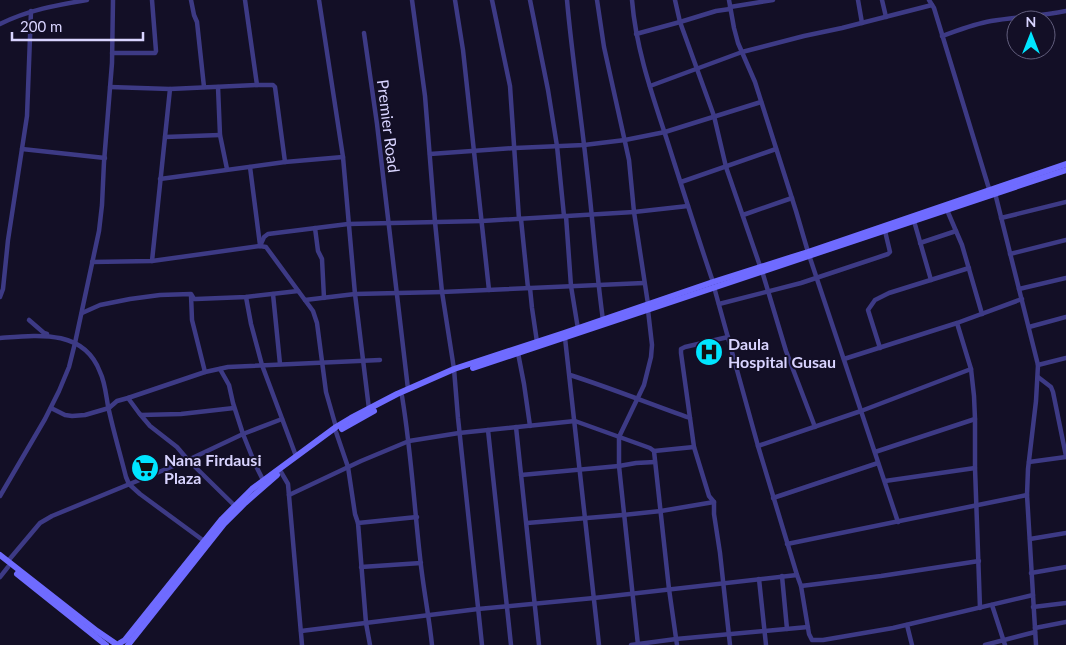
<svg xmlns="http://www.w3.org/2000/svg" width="1066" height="645" font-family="Lato,sans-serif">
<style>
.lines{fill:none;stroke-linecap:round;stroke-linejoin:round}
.street{stroke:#3d3a85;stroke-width:4.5}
.secondary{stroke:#6f6bff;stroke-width:6}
.labels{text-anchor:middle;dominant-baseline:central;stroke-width:4;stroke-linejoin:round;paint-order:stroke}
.street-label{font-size:16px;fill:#d9d4ff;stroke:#130f26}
.poi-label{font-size:16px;font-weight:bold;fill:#d9d4ff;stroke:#130f26;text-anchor:start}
</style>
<rect width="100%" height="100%" fill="#130f26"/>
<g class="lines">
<g class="street">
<polyline points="191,0 194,15 197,22 204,87"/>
<polyline points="245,0 257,85"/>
<polyline points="319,0 343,157 355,294 369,409"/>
<polyline points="412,0 425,96 435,222 442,292 454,369 458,418 482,645"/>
<polyline points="455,0 463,50 489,290"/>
<polyline points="492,0 510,86 519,219"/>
<polyline points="530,0 548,90 557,146 564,216"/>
<path d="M567 0C572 57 581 114 587 171 593 221 596 270 603 320"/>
<polyline points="597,0 604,47 629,160 634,212 648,304"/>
<path d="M632 0C636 49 652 94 667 140 682 187 697 235 713 282"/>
<polyline points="675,0 680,22 714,116 726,167 760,266"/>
<polyline points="729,0 734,28 738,43 755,82 796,211 808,252 898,522"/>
<polyline points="858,0 862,23"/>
<polyline points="882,0 886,17"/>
<polyline points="929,0 934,8 990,192"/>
<polyline points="730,7 773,0"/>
<path d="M0 24C28 10 57 5 87 0"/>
<polyline points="364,33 377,124 408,389"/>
<polyline points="636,34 680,22 716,11 730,9"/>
<path d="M942 36C959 30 974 24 991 21 1016 17 1041 16 1066 11"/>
<polyline points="112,53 155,53 156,51 152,0"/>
<polyline points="650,86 742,52 804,36 842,28 932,5"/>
<polyline points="110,87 170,89 257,85 273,85 275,87 285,162"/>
<polyline points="218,87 220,135 227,169"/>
<polyline points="165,137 220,135"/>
<polyline points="22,149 105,158"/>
<polyline points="430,154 515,148 584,145 625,140 665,132 761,102"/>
<polyline points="250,167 260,245"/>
<polyline points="160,179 285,162 343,157"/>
<polyline points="681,182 776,149"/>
<polyline points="995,193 1038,365 1036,401 1028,469 1027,495 1036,645"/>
<polyline points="947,210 962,245 982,314"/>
<polyline points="743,215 792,198"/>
<polyline points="566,216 571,286 578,329"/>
<polyline points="1001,218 1066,202"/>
<polyline points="521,219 528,288"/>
<polyline points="914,221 931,280"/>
<polyline points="315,228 318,251 322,259 324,298"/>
<polyline points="920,243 956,231"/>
<polyline points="260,246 264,237 268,234 348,224 482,221 634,212 688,206"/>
<polyline points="1010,254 1066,240"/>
<polyline points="152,261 170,89"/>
<polyline points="92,262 152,261 260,246 266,247 313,311 317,323 326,392 336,427"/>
<polyline points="762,271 786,351 815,427"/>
<polyline points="714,287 758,446 797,575 801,586 809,634 812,640 823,640 893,628 1033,595"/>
<polyline points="530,288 532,308 537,342"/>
<polyline points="1019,289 1066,278"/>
<polyline points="273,294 280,364"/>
<polyline points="191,295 192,320 205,372"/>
<polyline points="0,297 3,289 8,240 27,116 31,11"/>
<polyline points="246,297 251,324 262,365 296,456"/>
<polyline points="305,300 355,294 442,292 644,283"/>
<polyline points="719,304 801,283 888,254 890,252 885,231"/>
<polyline points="82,313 100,305 130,299 160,295 191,294 194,299 196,299 246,297 298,291"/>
<polyline points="29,320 44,333 47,334"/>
<polyline points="957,323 971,369 974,396 975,419 975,468 980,608"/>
<polyline points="1029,327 1066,317"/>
<polyline points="728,337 685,347 681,349 681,353 694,447 709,496 714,502 714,514 720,553 730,645"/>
<path d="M0 338C38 335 84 329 100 372 105 382 106 395 108 406 113 430 120 453 126 477L129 484 140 494 204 541"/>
<polyline points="565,338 599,645"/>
<polyline points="880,348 868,310 875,300 889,293 969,268"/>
<polyline points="518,353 524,384 530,426"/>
<polyline points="844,359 957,323 1022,299"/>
<polyline points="1038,365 1066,358"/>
<polyline points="220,369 229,385 233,403 243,434 255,464 263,480"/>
<path d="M570 375C611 388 650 404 690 418"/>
<polyline points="1038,377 1051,387 1053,392 1066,456"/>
<path d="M402 396C411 450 414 504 420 557 423 587 429 616 432 645"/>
<polyline points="128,398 139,413 150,426 177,447 188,460 235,506"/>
<polyline points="51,408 65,415 72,416 85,415 109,408 117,401 128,398 205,372 228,367 380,360"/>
<polyline points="141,415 181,414 234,408"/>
<polyline points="516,427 539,645"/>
<polyline points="488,430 511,645"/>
<polyline points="336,432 348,467 355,514 358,523"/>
<polyline points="758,446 861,411 971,369"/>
<polyline points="654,451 669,589 677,645"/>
<polyline points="875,452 975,419"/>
<polyline points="1029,462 1066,457"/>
<polyline points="281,472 288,484 302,645"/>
<polyline points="521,475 619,466 636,463 655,462"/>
<polyline points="885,481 975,468"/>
<polyline points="289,495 361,461 409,441 459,433 575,421 650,448 654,451 694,447"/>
<polyline points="0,496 45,419 59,391 69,367 75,343 99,231 102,205 104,162 112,63 113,0"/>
<polyline points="773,498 878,463"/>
<polyline points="527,523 623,515 661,511 714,502"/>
<polyline points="1030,539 1066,533"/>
<polyline points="787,544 1027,495"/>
<polyline points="8,561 40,523 52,516 188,460 243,434 282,419"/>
<polyline points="361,567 421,563"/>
<polyline points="1031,573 1066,567"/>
<polyline points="782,576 787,629"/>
<polyline points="0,577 8,567"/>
<polyline points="759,579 766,645"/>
<polyline points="801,586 881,576 979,561"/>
<polyline points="992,605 1005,645"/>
<polyline points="1033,607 1066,603"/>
<polyline points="907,625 912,645"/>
<polyline points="1035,628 1066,622"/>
<polyline points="301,631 478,609 594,598 797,575"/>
<polyline points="370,645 366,623 358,523 417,517"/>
<polyline points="631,645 676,639 808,627"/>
<polyline points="638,645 619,466 619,437 644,385 651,357 652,345 648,310"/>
<polyline points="985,645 1035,632"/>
</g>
<g class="secondary">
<polyline points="473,368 1066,170"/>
<polyline points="342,429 374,411"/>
<polyline points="0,555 97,631 116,644"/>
<polyline points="17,574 106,645"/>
<polyline points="120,643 125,640 222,519 252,489 336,427 351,418 397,394 454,369 564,333 713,282 808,252 1066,164"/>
<polyline points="128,645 224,524 245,503 277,475"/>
</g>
</g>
<defs>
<g id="hospital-disc" transform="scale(1.4375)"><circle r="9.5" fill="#00e5ff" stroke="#130f26"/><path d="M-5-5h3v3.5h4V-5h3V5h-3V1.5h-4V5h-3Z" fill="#111"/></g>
<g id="supermarket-disc" transform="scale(1.4375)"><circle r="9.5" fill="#00e5ff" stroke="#130f26"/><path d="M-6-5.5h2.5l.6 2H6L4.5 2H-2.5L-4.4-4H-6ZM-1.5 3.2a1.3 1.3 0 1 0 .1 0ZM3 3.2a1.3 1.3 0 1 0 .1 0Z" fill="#111"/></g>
</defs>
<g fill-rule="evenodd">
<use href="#hospital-disc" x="709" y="352"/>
<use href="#supermarket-disc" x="145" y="468"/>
</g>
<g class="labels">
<g class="street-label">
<text transform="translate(389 126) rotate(83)">Premier Road</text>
</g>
<g class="poi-label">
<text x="728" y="343">Daula<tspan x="728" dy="18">Hospital Gusau</tspan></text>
<text x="164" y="459">Nana Firdausi<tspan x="164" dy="18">Plaza</tspan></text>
</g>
</g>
<g transform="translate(1031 35)"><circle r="24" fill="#130f26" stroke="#625e7d"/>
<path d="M0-4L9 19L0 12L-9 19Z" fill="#00e5ff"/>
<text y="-8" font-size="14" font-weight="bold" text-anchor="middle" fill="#d9d4ff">N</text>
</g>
<path d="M12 32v8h131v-8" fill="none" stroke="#d9d4ff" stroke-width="2.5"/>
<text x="20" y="32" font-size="15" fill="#d9d4ff" stroke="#130f26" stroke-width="4" paint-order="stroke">200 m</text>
</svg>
